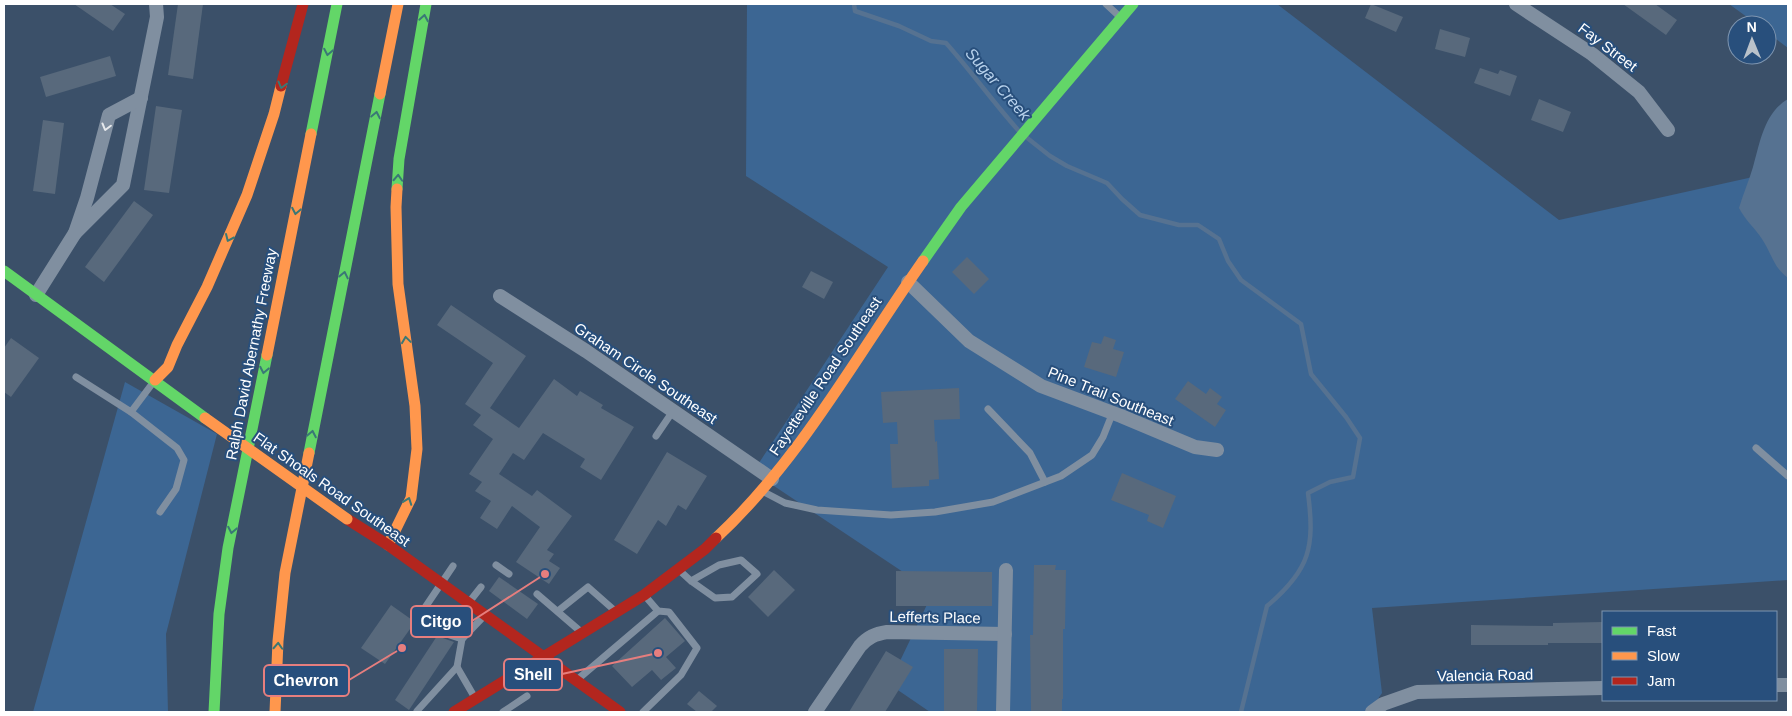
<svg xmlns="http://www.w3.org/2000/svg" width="1792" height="716" font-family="Helvetica,sans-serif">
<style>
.green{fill:#3c6693}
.water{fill:#567291}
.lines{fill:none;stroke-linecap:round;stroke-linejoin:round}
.stream{stroke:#567291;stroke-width:4.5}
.building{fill:#58697c}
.lane{stroke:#808fa0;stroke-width:7}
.street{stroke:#808fa0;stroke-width:14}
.fast{stroke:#63d668;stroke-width:11}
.slow{stroke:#ff974d;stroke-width:11}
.jam{stroke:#b3261e;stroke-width:11}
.slow-bridge{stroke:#ff974d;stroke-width:11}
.oneway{stroke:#3a7876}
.oneway2{stroke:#e6e9ec}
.labels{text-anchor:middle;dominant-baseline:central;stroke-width:4;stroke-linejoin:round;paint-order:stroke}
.street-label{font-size:15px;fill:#fff;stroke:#284f7c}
.water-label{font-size:16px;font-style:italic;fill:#b8d2ec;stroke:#284f7c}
.leader{fill:none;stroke:#e67e7e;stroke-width:2}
.callout-dot{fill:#e67e7e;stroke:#284f7c;stroke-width:2}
.callout{fill:#284f7c;stroke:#e67e7e;stroke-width:2}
.callout-label{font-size:16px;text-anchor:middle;font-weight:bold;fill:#fff}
</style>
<rect width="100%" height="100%" fill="#3b5069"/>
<g class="green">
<polygon points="747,4 1277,4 1559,220 1784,170 1788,181 1788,580 1372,608 1382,693 1369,712 930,712 889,684 933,592 753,472 888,267 746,176"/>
<polygon points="1729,4 1788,4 1788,48 1767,32 1767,25 1758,25"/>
<polygon points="125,382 217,434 166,634 168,712 33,712"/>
</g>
<path class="water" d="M1788 99V278C1773 267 1772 254 1762 239 1755 228 1745 220 1739 208 1743 194 1749 181 1753 167 1760 143 1764 113 1788 99Z"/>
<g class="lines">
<g class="stream">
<path d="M854 4 855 11 899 26 931 41 946 43C971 71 993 102 1018 130"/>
<path d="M1026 137 1050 156 1067 166 1107 183 1122 199 1140 215 1179 225H1198L1219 239 1228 261 1241 280 1301 324 1311 374 1346 417 1360 438 1353 477 1330 482 1308 493C1315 547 1310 570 1267 606L1241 712"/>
</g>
</g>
<g class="building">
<polygon points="74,4 110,4 125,14 113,31"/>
<polygon points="178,4 203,4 193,79 168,75"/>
<polygon points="1371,4 1403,17 1396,32 1365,18"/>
<polygon points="1623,4 1655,4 1677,20 1666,35"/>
<polygon points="1440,29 1470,38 1465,57 1435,49"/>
<polygon points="110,56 116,76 46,97 40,77"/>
<polygon points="1480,68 1498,74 1500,70 1517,76 1510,96 1474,83"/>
<polygon points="1539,99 1571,112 1563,132 1531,120"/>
<polygon points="156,106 182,110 169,193 144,190"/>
<polygon points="43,120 64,123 55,194 33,191"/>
<polygon points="134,201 153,215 104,282 85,267"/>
<polygon points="967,257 989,279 974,294 952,272"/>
<polygon points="811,271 833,282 824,299 802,287"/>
<polygon points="451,305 526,356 490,408 519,428 554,379 577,396 580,391 603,405 601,408 634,427 601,480 580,467 585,459 543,433 524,460 513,453 499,474 532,496 537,490 572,516 547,550 554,554 549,561 560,568 549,584 516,562 540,527 512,506 497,529 480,518 491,501 475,491 482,482 469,474 493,439 473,425 481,415 465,404 493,363 437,325"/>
<polygon points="1104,336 1116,340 1113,349 1124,352 1116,377 1084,367 1092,342 1101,344"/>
<polygon points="11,338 39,358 11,397 4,392 4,348"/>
<polygon points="1188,381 1206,394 1210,388 1222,397 1217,404 1226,410 1215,427 1175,399"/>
<polygon points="959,388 960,419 934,420 935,442 937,441 939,479 929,480 929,486 892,488 890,444 898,444 897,422 883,423 881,392"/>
<polygon points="667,452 707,476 686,510 678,505 666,526 658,520 637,554 614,540"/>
<polygon points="1122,473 1176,496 1163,528 1147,521 1149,515 1111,500"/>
<polygon points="1034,565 1056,565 1055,570 1066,570 1065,629 1063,629 1063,699 1062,699 1062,712 1031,712 1030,635 1033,635"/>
<polygon points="774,570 795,590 768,617 748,597"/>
<polygon points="896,571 992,572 992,606 896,606"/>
<polygon points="499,577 538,604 527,619 489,591"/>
<polygon points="391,605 415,622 385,664 361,648"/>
<polygon points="665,618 685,641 666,657 676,668 661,680 652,670 632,687 612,666"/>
<polygon points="1603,622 1603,643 1548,643 1548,645 1471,645 1471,625 1553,626 1553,623"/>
<polygon points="437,636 454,642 409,710 395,700"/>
<polygon points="944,649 978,649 977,712 944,712"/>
<polygon points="886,651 913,667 885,712 849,712"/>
<polygon points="699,691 717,706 711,712 697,712 687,704"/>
</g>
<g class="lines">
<g class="lane">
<polyline points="1106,4 1120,17"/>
<polyline points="76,377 131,412 152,384"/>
<polyline points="988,409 1030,453 1045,482"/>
<polyline points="131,412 177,448 184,460 176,489 160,512"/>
<polyline points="656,436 673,411"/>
<polyline points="1756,448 1788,476"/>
<polyline points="764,492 785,503 817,510 891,515 935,512 993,502 1061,476 1092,455 1103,437 1113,412"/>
<polyline points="496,565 509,574"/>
<polyline points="453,566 424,609 431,629 462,639 484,616"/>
<polyline points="679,570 691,581 715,598 732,597 757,574 741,560 719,565 691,581"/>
<polyline points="537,594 580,631"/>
<polyline points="470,601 481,587"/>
<polyline points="558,611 588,587 614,610"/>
<polyline points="462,639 457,667 475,698"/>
<polyline points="578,679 658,611"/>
<polyline points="417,711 457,667"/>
<polyline points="503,712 527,696"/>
<polyline points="643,712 681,675 697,648 669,612 658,611 646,597"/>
</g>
<g class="street">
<polyline points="1516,4 1592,54 1639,92 1668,130"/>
<polyline points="75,233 123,185 157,17 156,4"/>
<polyline points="908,282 969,341 1041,386 1121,416 1195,447 1217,450"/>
<polyline points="36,295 75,233 87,198 109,115 141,98"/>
<polyline points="500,296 586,351 772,479"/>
<polyline points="1776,685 1788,685"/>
<path d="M815 712 860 646C868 637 875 634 887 632L1005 634"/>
<polyline points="1003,712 1006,570"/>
<polyline points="1372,712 1383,704 1417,692 1603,688"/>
</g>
<g class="fast">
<polyline points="311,134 337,4"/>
<polyline points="397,189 399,159 426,4"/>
<polyline points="923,261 961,207 1133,4"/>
<polyline points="4,271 205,418"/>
<polyline points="309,453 380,94"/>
<polyline points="214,712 219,614 228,548 267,355"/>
</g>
<g class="slow">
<polyline points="380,94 398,4"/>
<polyline points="267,355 311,134"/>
<polyline points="155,380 168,367 177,345 207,287 247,195 274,114 281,86"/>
<path d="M716 538C801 459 857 355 923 261"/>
<polyline points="388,545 411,498 417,449 415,406 398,284 396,207 397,189"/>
<polyline points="275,712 278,641 285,573 309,453"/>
</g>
<g class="jam">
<polyline points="281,86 303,4"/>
<polyline points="347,519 388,545 620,712"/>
<polyline points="454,712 644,595 705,549 716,538"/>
</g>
<polyline class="slow-bridge" points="205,418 347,519"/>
</g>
<defs><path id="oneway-chevron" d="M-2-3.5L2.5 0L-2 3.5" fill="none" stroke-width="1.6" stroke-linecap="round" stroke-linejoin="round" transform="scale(1.25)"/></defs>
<g class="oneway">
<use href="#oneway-chevron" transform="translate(424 18) rotate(-80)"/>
<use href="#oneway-chevron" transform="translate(328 52) rotate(101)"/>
<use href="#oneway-chevron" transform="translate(282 85) rotate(105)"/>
<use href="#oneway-chevron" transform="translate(376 115) rotate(-79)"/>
<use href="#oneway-chevron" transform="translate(398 178) rotate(-87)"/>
<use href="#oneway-chevron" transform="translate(296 211) rotate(101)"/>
<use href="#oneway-chevron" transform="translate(229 238) rotate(114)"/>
<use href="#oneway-chevron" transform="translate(344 275) rotate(-78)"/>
<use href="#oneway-chevron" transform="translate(406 340) rotate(-98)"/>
<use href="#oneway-chevron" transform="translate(264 370) rotate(101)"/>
<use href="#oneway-chevron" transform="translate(312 434) rotate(-79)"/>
<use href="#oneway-chevron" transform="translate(408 501) rotate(-70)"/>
<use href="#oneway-chevron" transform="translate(232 530) rotate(101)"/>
<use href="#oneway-chevron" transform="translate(278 646) rotate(-87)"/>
</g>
<use class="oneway2" href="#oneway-chevron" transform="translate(106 127) rotate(105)"/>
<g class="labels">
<g class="street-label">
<text transform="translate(1608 47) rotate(37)">Fay Street</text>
<text transform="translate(251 354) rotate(-79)">Ralph David Abernathy Freeway</text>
<text transform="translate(646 373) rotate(34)">Graham Circle Southeast</text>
<text transform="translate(825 376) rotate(-56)">Fayetteville Road Southeast</text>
<text transform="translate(1111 396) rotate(22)">Pine Trail Southeast</text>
<text transform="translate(332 489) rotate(35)">Flat Shoals Road Southeast</text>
<text transform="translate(935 617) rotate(1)">Lefferts Place</text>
<text transform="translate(1485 675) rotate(-1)">Valencia Road</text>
</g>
<g class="water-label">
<text transform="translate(998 84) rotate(49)">Sugar Creek</text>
</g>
</g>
<path class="leader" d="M545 574L472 621M658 653L562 674M402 648L349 680"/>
<g class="callout-dot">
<circle cx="545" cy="574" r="5"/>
<circle cx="658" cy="653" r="5"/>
<circle cx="402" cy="648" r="5"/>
</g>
<g class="callout">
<rect x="411" y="606" width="61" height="31" rx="5"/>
<rect x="504" y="659" width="58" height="31" rx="5"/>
<rect x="264" y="665" width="85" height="31" rx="5"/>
</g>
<g class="callout-label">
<text x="441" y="627">Citgo</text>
<text x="533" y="680">Shell</text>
<text x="306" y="686">Chevron</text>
</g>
<rect width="1792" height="716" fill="none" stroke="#ffffff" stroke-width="10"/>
<rect x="1602" y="611" width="175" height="90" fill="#284f7c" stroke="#7e95b0"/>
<rect x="1612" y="627" width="25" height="8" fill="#63d668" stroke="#7e95b0"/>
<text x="1647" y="636" font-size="15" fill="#ffffff">Fast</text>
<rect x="1612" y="652" width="25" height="8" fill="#ff974d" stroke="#7e95b0"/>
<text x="1647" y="661" font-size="15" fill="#ffffff">Slow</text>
<rect x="1612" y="677" width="25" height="8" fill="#b3261e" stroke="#7e95b0"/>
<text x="1647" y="686" font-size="15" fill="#ffffff">Jam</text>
<g transform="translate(1752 40) rotate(359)"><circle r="24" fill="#284f7c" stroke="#7e95b0"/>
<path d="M0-4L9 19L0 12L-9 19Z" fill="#bac2ca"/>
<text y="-8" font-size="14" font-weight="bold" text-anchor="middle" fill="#ffffff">N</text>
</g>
</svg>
